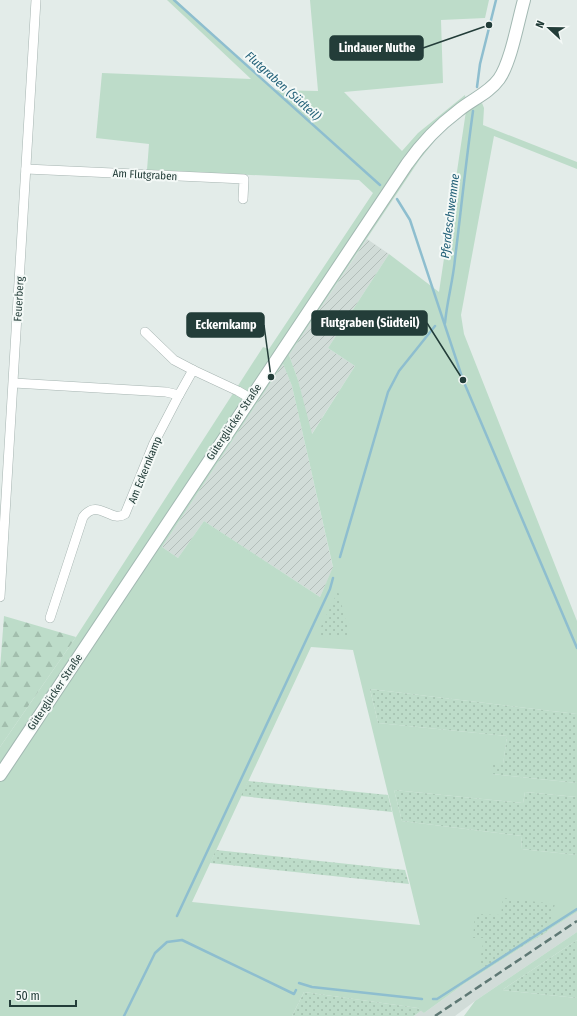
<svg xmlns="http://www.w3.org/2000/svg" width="577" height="1016" font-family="'Fira Sans Condensed',sans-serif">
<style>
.built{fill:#d1dcd8}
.industrial{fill:url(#industrial-furrows)}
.grass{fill:#bddcc9;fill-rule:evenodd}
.forest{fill:url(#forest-firs)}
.garden{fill:url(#garden-dots)}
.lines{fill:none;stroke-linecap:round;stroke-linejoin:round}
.stream{stroke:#8ebecf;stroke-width:2.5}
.street-casing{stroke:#a6b4b1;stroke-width:10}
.secondary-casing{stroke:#a2b8b2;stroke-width:14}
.street{stroke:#fff;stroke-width:9}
.secondary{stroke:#fff;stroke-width:12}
.rail{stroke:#5e7874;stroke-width:2.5;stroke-dasharray:8 4;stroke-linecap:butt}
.labels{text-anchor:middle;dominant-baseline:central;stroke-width:4;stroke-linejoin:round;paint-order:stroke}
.street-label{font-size:11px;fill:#233d39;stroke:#f4f9f7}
.water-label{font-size:12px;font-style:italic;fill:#205f77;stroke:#f4f9f7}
.leader{fill:none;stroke:#233d39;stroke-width:1.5}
.callout-dot{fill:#233d39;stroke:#f4f9f7;stroke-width:1.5}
.callout{fill:#233d39;stroke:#233d39;stroke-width:1.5}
.callout-label{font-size:12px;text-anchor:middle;font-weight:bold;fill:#fff}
</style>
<defs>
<pattern id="industrial-furrows" width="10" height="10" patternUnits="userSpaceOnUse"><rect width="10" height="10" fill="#d1dcd8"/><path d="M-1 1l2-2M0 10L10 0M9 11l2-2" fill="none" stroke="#b3beba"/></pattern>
<pattern id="forest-firs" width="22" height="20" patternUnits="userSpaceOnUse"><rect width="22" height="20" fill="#bddcc9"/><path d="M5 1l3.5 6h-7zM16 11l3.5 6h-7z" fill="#a2bead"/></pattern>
<pattern id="garden-dots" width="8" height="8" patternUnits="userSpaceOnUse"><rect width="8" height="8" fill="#bddcc9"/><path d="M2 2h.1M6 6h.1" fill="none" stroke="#a2bead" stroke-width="1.8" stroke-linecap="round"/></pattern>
</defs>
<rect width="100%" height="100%" fill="#e3ece9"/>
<polygon class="built" points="577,912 577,932 475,1001 455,1016 414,1016 422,1010 424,1013 464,984"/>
<g class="industrial">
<polygon points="367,239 389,254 328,348 355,366 311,435 298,380 289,355"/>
<polygon points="283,364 292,386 333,568 320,597 204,521 178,558 162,547"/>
</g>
<g class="grass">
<path d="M167 0H176L273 90 318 91 310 0H489L485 18 441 20 443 83 344 92 402 151 418 133 465 95 467 110 482 103 484 108 483 125 577 162V169L494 136 461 315 464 334 577 621V714L370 689 378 723 507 736 503 765 492 774 577 783V797L525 792 523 803 394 790 402 821 522 836 521 849 577 855V912L464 984 424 1013 418 1008 304 992 292 1016H0V747L76 637 263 347 269 349 373 193 359 180 147 170 149 144 96 138 102 73 251 79ZM466 111 439 292 389 254 328 348 355 366 312 434 298 380 289 355 420 159 442 132ZM283 364 292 386 333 567 320 597 204 521 178 558 162 547ZM311 647 353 650 420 925 192 902Z"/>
<polygon points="577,932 577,940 502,990 577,998 577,1016 464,1016 475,1001"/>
</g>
<polygon class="forest" points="4,616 76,637 0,747 0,669"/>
<g class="garden">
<polygon points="338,591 350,637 317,635"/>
<polygon points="370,689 577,714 577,783 492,774 493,764 503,764 507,736 378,723"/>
<polygon points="248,781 388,795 392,812 241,796"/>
<polygon points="394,790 523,803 525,792 577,797 577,855 521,849 522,836 402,821"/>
<polygon points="216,850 405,870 409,884 210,863"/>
<polygon points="503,898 555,904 547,932 478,972 484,938 473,938 475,914 501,915"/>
<polygon points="577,940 577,998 502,990"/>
<polygon points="304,992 418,1008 422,1010 414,1016 292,1016"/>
</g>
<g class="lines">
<g class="stream">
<polyline points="174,0 380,185"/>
<polyline points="477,87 480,64 496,0"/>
<polyline points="397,199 410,220 463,380 577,648"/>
<path d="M445 323C447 301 453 281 455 259 461 210 466 161 473 111"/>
<polyline points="340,557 388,392 399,371 435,326"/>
<polyline points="177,916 330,589 333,578"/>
<polyline points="299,983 312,987 422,999"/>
<polyline points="433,999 437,999 577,909"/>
<polyline points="124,1016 155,953 167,942 182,940 294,994 296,990"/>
</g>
<g class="street-casing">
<g id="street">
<polyline points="26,169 244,179 243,199"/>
<polyline points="145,332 174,360 193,370"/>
<polyline points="14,383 166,392 179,395 193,370 238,391 250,398"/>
<polyline points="0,597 36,0"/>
<path d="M50 618 83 517C98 497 111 524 125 514L154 443 179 395"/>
</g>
</g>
<g class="secondary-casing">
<path id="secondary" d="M0 775 407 164C421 144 438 126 458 111 471 100 489 93 499 79 511 62 518 21 524 0"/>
</g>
<use href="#street" class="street"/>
<use href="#secondary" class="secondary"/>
<polyline class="rail" points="435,1016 577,921"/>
</g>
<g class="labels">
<g class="street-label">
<text transform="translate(145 175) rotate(3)">Am Flutgraben</text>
<text transform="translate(19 299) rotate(-87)">Feuerberg</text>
<text transform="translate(234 422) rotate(-56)">Güterglücker Straße</text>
<text transform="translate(145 470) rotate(-68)">Am Eckernkamp</text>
<text transform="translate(55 692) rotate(-56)">Güterglücker Straße</text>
</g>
<g class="water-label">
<text transform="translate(283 86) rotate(42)">Flutgraben (Südteil)</text>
<text transform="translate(450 216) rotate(-83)">Pferdeschwemme</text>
</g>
</g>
<path class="leader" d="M489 25L423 48M463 380L427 323M271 377L264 325"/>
<g class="callout-dot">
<circle cx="489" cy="25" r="4"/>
<circle cx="463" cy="380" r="4"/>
<circle cx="271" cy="377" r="4"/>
</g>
<g class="callout">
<rect x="330" y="36" width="93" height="24" rx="4"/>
<rect x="312" y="311" width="115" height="24" rx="4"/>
<rect x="187" y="313" width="77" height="24" rx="4"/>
</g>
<g class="callout-label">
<text x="377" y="52">Lindauer Nuthe</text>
<text x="370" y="327">Flutgraben (Südteil)</text>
<text x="226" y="329">Eckernkamp</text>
</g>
<g transform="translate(549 28) rotate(292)" stroke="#f4f9f7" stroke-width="3" paint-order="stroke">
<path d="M0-3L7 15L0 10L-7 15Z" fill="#233d39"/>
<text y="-6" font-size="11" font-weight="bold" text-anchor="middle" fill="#233d39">N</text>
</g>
<path d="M10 1000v6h66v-6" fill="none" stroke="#233d39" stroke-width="2"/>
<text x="16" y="1000" font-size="12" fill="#233d39" stroke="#f4f9f7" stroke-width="3" paint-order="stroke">50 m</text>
</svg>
